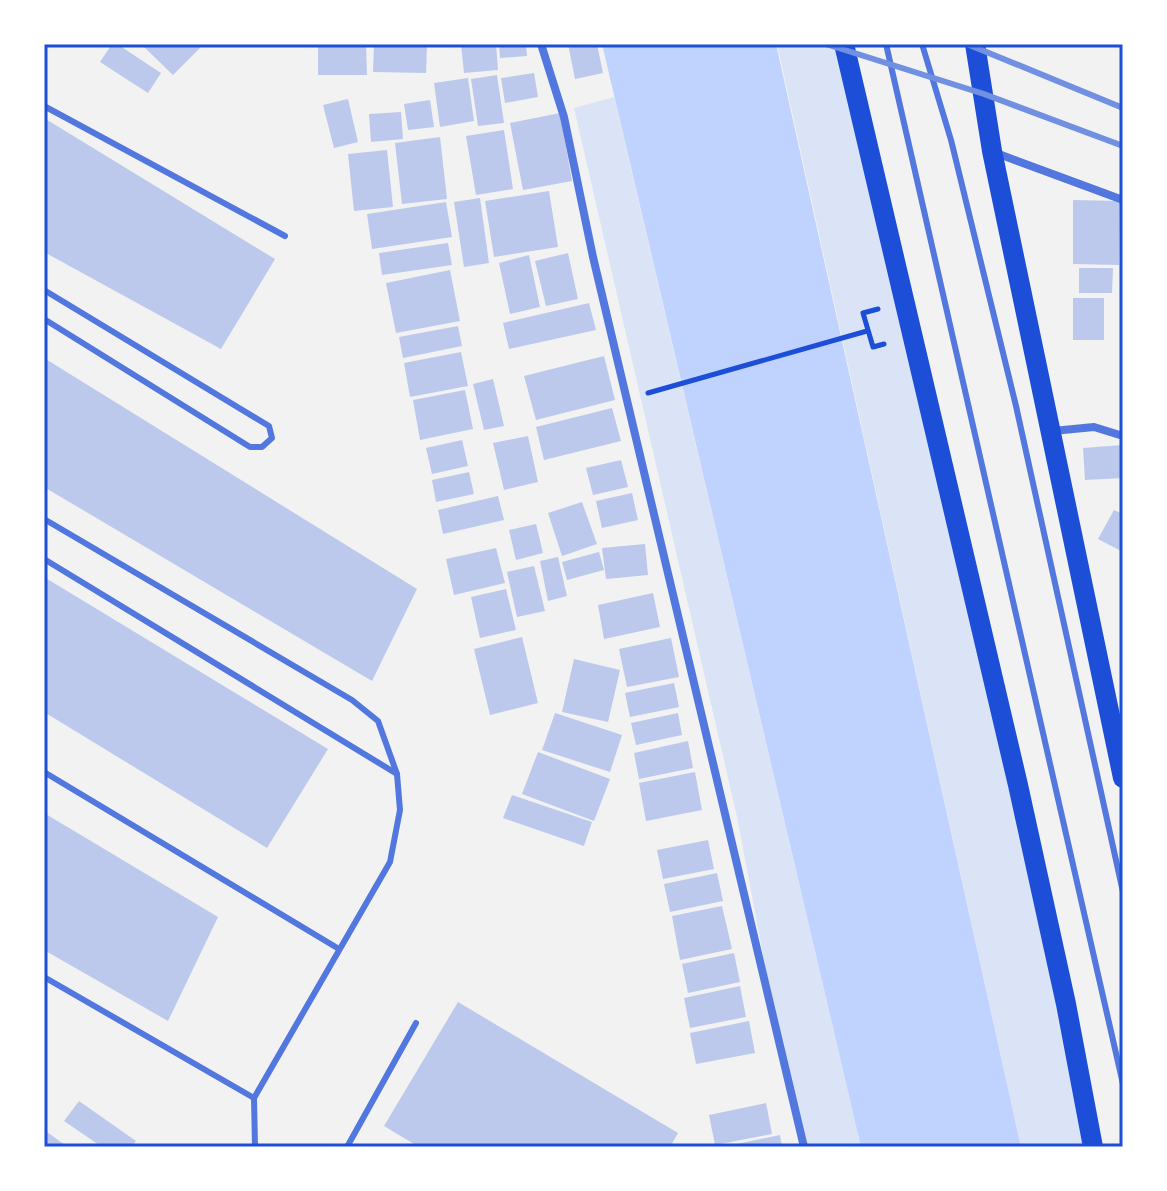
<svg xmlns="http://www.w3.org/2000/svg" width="1167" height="1191" font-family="'DM Sans',sans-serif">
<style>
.green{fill:#dbe4f7}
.water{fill:#bfd3fe}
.building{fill:#bdc9ec}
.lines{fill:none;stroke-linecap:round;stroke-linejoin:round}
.path{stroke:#1d4ed8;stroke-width:5}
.service{stroke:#5277de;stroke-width:6}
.minor{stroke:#5277de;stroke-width:8}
.primary{stroke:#1d4ed8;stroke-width:20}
.rail{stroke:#7290e2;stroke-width:6}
.neatline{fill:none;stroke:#1d4ed8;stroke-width:3}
</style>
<rect width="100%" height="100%" fill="#f2f2f2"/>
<g class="green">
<polygon points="777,44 826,44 845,50 1095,1147 1021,1147"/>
<polygon points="614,97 861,1147 801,1147 796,1129 737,817 574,108"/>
</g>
<polygon class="water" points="602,44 776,44 1021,1147 861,1147"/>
<g class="building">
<polygon points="112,44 117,44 161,73 148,93 100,62"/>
<polygon points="141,44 204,44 173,75"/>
<polygon points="318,44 366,44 367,75 318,75"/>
<polygon points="374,44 427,44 426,73 373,72"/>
<polygon points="461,44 496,44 498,70 464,73"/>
<polygon points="499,44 526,44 527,56 500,58"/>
<polygon points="568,44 597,44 603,73 575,79"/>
<polygon points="534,73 538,97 505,103 501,78"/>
<polygon points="497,75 504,123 478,126 471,79"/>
<polygon points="468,78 474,121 440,127 434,83"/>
<polygon points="348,99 358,142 334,148 323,105"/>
<polygon points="430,100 434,127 408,130 404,104"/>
<polygon points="401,112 403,139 371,142 369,114"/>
<polygon points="560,113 572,181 523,190 510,123"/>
<polygon points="44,118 275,259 221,349 44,252"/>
<polygon points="504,130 513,189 476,195 466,136"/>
<polygon points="440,137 447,199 402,204 395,143"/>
<polygon points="387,150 393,207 354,211 348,154"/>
<polygon points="549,191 558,247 494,257 485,201"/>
<polygon points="480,198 489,263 464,267 454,202"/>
<polygon points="1073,200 1120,201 1119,265 1073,264"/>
<polygon points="446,202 452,237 372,249 367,214"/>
<polygon points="448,243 452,265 382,275 379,253"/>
<polygon points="568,253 578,299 546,306 535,261"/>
<polygon points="529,255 540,307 510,314 499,263"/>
<polygon points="1079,268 1113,268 1112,293 1079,293"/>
<polygon points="450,270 460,321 396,333 386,283"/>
<rect x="1073" y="298" width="31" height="42"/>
<polygon points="589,303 596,330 509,349 503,323"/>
<polygon points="458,326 462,346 403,358 399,337"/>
<polygon points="461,352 468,386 410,397 404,363"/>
<polygon points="604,356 615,400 536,420 524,376"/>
<polygon points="44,358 417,589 372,681 44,487"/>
<polygon points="493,379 504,426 484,430 473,384"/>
<polygon points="465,390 473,429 420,440 413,400"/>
<polygon points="612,408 621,441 544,460 536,427"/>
<polygon points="528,436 538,482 504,490 493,443"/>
<polygon points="462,440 468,466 432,474 426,448"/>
<polygon points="1123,445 1123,478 1085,480 1083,448"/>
<polygon points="621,460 628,487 593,495 586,468"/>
<polygon points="469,472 474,494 436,502 432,480"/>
<polygon points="632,493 638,520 602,528 596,501"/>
<polygon points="498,496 504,520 443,534 438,510"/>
<polygon points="582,502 597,544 562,556 548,513"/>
<polygon points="1114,510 1123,514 1123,552 1098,539"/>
<polygon points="536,524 543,553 516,560 509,530"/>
<polygon points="645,544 648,575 606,579 602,548"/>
<polygon points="496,548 505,583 454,595 446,559"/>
<polygon points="599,552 604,570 567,580 562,562"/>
<polygon points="558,557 567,596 548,601 540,561"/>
<polygon points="534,566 545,611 517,617 507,572"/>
<polygon points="44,577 328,749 267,848 44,712"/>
<polygon points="506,589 516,630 480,638 471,597"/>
<polygon points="653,593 660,627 604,639 598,605"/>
<polygon points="522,637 538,703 490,715 474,649"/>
<polygon points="671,638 679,677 627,687 619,649"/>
<polygon points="574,659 620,670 608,722 562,712"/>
<polygon points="674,683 679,707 630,717 625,693"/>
<polygon points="555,713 622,735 610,772 542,750"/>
<polygon points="678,713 682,735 636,745 631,723"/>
<polygon points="688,741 693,768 639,779 634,753"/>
<polygon points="538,752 610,779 594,821 522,794"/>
<polygon points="695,772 702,810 646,821 639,783"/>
<polygon points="512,795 592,822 584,846 503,818"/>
<polygon points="44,813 218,917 168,1021 44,950"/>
<polygon points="708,840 714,869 663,879 657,850"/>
<polygon points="717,873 723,901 670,912 664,884"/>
<polygon points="722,906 732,949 680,960 672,916"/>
<polygon points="734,953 740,982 688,993 682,964"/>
<polygon points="740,986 746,1017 690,1028 684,998"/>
<polygon points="458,1002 678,1133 670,1147 419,1147 384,1126"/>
<polygon points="749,1021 755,1053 696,1064 690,1033"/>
<polygon points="79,1101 136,1141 131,1147 102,1147 64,1121"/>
<polygon points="766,1103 772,1134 715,1145 709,1115"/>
<polygon points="44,1130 68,1147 44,1147"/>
<polygon points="780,1135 782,1147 727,1147 727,1146"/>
</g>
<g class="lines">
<g class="path">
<polyline points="878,309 863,313 873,347 884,344"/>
<polyline points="648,393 867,331"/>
</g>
<g class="service">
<polyline points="886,44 1123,1084"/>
<polyline points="922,44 951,140 1016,406 1123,892"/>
<polyline points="44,106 285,236"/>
<polyline points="44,290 269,426 272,438 262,447 250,447 44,319"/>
<polyline points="44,519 352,700 378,721 397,774"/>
<polyline points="44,559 397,774 400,810 390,862 254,1098 255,1147"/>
<polyline points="44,772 339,949"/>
<polyline points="44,977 254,1098"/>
<polyline points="347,1147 416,1023"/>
</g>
<g class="minor">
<polyline points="541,44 564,117 593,257 804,1147"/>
<polyline points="996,153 1123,200"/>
<polyline points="1053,431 1094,427 1123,436"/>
</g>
<g class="primary">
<polyline points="844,44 1018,785 1066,1004 1093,1147"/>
<polyline points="975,44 992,151 1123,778"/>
</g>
<g class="rail">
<polyline points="826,44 984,94 1123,146"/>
<polyline points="967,44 1123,108"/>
</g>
</g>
<rect width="1167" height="1191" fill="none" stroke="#ffffff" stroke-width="92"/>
<rect x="46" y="46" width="1075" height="1099" class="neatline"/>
</svg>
